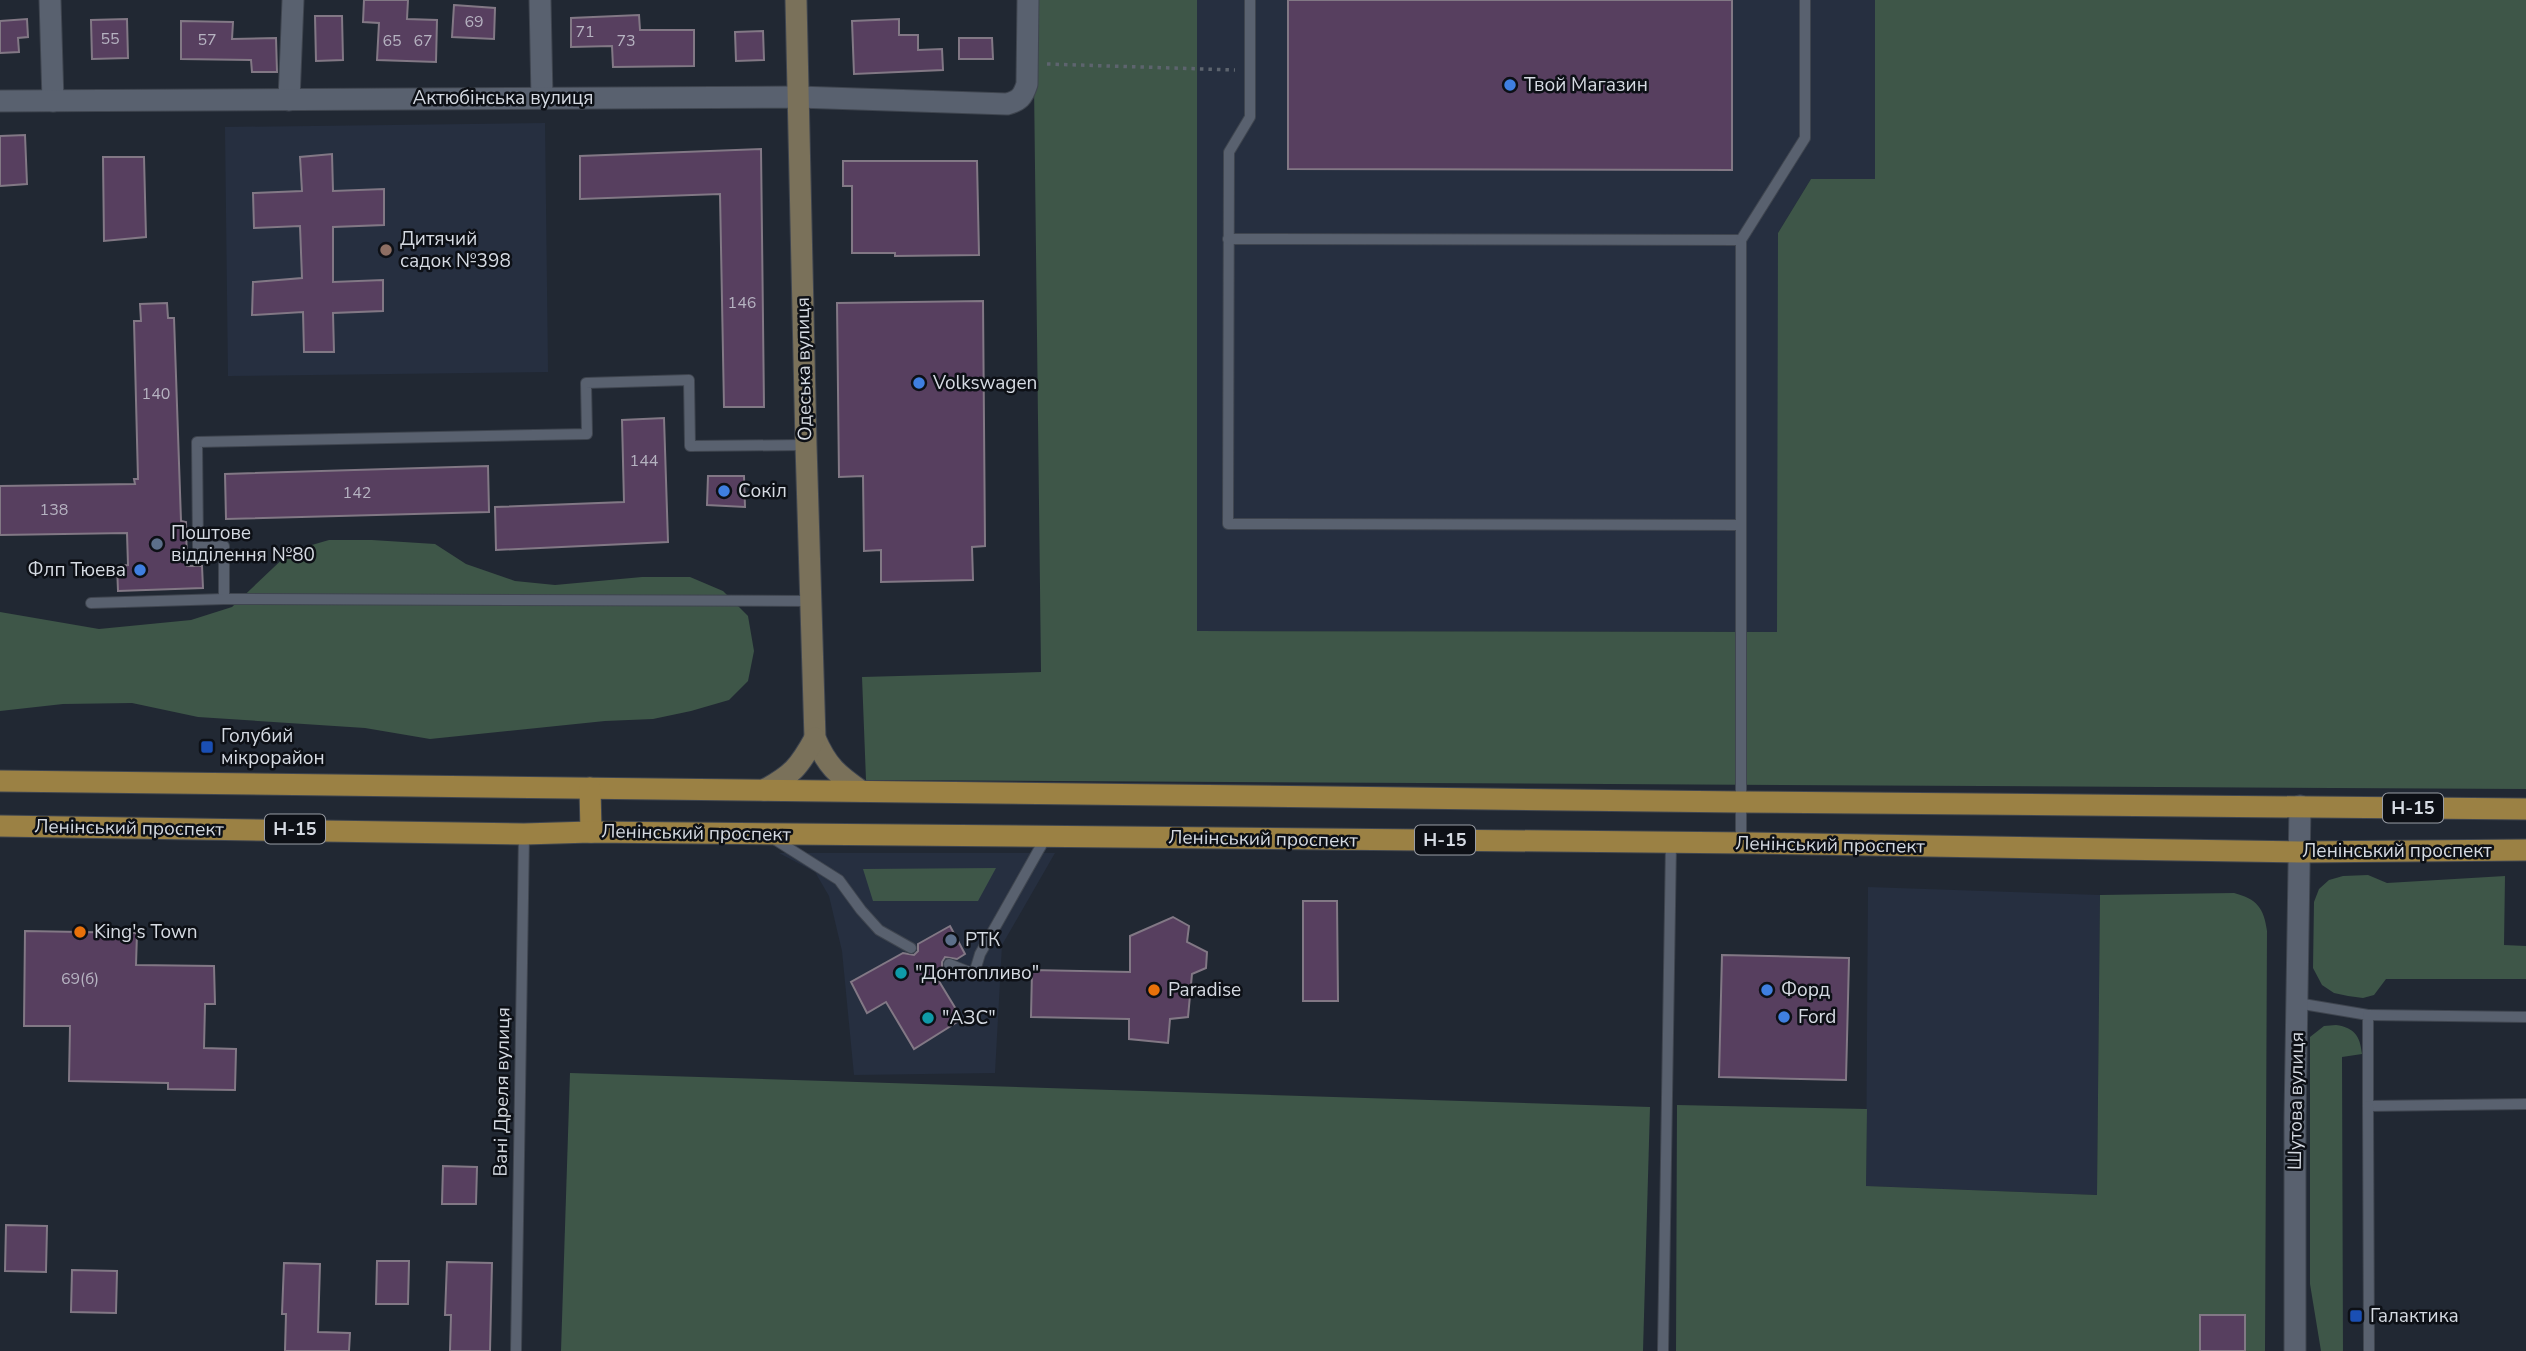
<svg xmlns="http://www.w3.org/2000/svg" width="2526" height="1351" font-family="'Nunito Sans',sans-serif">
<style>
.built{fill:#262f40}
.green{fill:#3e5648}
.building{fill:#573f5f;stroke:#827885;stroke-width:2}
.lines{fill:none;stroke-linecap:round;stroke-linejoin:round}
.lane-casing{stroke:#3f454f;stroke-width:12}
.street-casing{stroke:#3f454f;stroke-width:23}
.secondary-casing{stroke:#3f454f;stroke-width:23}
.primary-casing{stroke:#3f454f;stroke-width:23}
.path{stroke:#5d646e;stroke-width:3.5;stroke-dasharray:3.5 5;stroke-linecap:butt}
.lane{stroke:#59616f;stroke-width:10}
.street{stroke:#59616f;stroke-width:21}
.secondary{stroke:#7a715a;stroke-width:21}
.primary{stroke:#9b8144;stroke-width:21}
.shop-dot{fill:#3f7fe0;stroke:#0d1016;stroke-width:2.5}
.education-dot{fill:#8d6e63;stroke:#0d1016;stroke-width:2.5}
.service-dot{fill:#5c6f8a;stroke:#0d1016;stroke-width:2.5}
.transit-dot{fill:#1a4fb4;stroke:#0d1016;stroke-width:2.5}
.food-dot{fill:#e8710a;stroke:#0d1016;stroke-width:2.5}
.culture-dot{fill:#0f9aa8;stroke:#0d1016;stroke-width:2.5}
.labels{text-anchor:middle;dominant-baseline:central;stroke-width:5;stroke-linejoin:round;paint-order:stroke}
.number-label{font-size:16px;fill:#b6b3c1}
.shield{fill:#0d1016;stroke:#999da5;stroke-width:2}
.shield-label{font-size:18px;font-weight:bold;fill:#d5dae2}
.poi-label{font-size:19px;fill:#d5dae2;stroke:#0d1016;text-anchor:start}
.street-label{font-size:19px;fill:#d5dae2;stroke:#0d1016}
</style>
<rect width="100%" height="100%" fill="#212833"/>
<g class="built">
<polygon points="1197,0 1875,0 1875,179 1811,179 1778,233 1778,632 1197,631"/>
<polygon points="545,123 548,372 228,376 225,127"/>
<polygon points="779,853 1055,853 1002,945 995,1073 854,1075 842,951 829,896 815,872"/>
<polygon points="1868,887 2100,895 2097,1195 1866,1186"/>
</g>
<g class="green">
<polygon points="1033,0 1197,0 1197,631 1777,632 1778,233 1811,179 1875,179 1875,0 2526,0 2526,789 866,780 862,677 1041,672"/>
<polygon points="329,540 372,540 435,544 466,564 515,581 555,585 642,577 690,577 723,591 748,616 754,651 748,681 729,700 691,711 653,719 605,721 430,739 365,728 198,717 132,703 63,704 0,711 0,612 99,629 191,620 232,607 291,551"/>
<polygon points="996,868 978,901 873,901 863,869"/>
<polygon points="2368,875 2387,883 2505,876 2504,945 2526,946 2526,979 2386,979 2374,995 2363,998 2348,996 2334,993 2322,985 2313,968 2314,902 2319,889 2329,880 2343,876"/>
<path d="M2234 893C2257 899 2264 908 2267 931L2265 1351H1676L1677 1105 1867 1109 1866 1186 2097 1195 2100 895Z"/>
<path d="M2336 1025C2355 1028 2360 1036 2362 1054L2342 1057 2343 1351H2321L2310 1284V1037L2324 1026Z"/>
<polygon points="570,1073 1650,1107 1643,1351 561,1351"/>
</g>
<g class="building">
<polygon points="364,0 408,0 407,19 437,20 436,62 377,60 379,23 363,22"/>
<polygon points="1288,0 1732,0 1732,170 1288,169"/>
<polygon points="454,5 495,8 494,39 452,37"/>
<polygon points="639,15 640,30 694,30 694,66 613,67 612,46 571,47 571,18"/>
<polygon points="315,16 342,16 343,60 316,61"/>
<polygon points="27,19 28,37 18,38 19,52 0,53 0,21"/>
<polygon points="127,19 128,58 92,59 91,20"/>
<polygon points="899,19 899,35 918,35 918,50 942,49 943,70 854,74 852,21"/>
<polygon points="181,21 233,22 232,39 276,38 277,72 252,72 251,60 181,59"/>
<polygon points="763,31 764,60 736,61 735,32"/>
<polygon points="959,38 992,38 993,59 959,59"/>
<polygon points="25,135 27,184 0,186 0,136"/>
<polygon points="761,149 764,407 724,407 720,194 580,199 580,156"/>
<polygon points="332,154 333,191 384,189 384,225 333,227 333,282 383,280 383,311 333,313 334,352 304,352 303,312 252,315 253,282 302,278 300,226 254,228 253,193 302,191 300,157"/>
<polygon points="103,157 144,157 146,237 104,241"/>
<polygon points="843,161 977,161 979,255 895,256 895,253 852,253 852,186 843,186"/>
<polygon points="983,301 985,546 972,547 973,580 881,582 881,550 864,551 863,476 839,477 837,303"/>
<polygon points="167,303 168,318 174,318 181,521 186,522 187,566 202,566 203,588 118,591 117,566 128,565 127,533 0,535 0,486 135,484 134,479 138,479 134,321 141,321 140,304"/>
<polygon points="664,418 668,542 496,550 495,507 624,502 622,420"/>
<polygon points="488,466 489,512 226,519 225,474"/>
<polygon points="708,476 744,476 745,507 707,505"/>
<polygon points="1303,901 1337,901 1338,1001 1303,1001"/>
<polygon points="1173,917 1189,926 1187,942 1207,952 1206,968 1192,974 1188,1017 1170,1019 1168,1043 1129,1039 1129,1019 1031,1017 1032,970 1130,972 1130,936"/>
<polygon points="950,926 965,954 957,959 945,957 942,962 942,968 934,973 962,1019 914,1049 886,1002 867,1013 851,982 903,953 914,955 918,951 918,944"/>
<polygon points="25,931 137,933 136,965 214,966 215,1004 205,1004 204,1048 236,1049 235,1090 168,1089 168,1083 69,1081 70,1026 24,1026"/>
<polygon points="1722,955 1849,958 1846,1080 1719,1077"/>
<polygon points="443,1166 477,1167 476,1204 442,1204"/>
<polygon points="6,1225 47,1226 46,1272 5,1271"/>
<polygon points="377,1261 409,1261 408,1304 376,1304"/>
<polygon points="447,1262 492,1263 490,1351 450,1351 451,1315 445,1315"/>
<polygon points="284,1263 320,1264 318,1332 350,1333 349,1351 285,1351 286,1314 282,1314"/>
<polygon points="72,1270 117,1271 116,1313 71,1312"/>
<rect x="2200" y="1315" width="45" height="36"/>
</g>
<g class="lines">
<g class="lane-casing">
<g id="lane">
<polyline points="1250,0 1250,117 1229,152 1228,524 1741,525"/>
<polyline points="1228,239 1741,240"/>
<polyline points="224,599 224,546 198,547 197,442 587,434 586,383 689,380 690,446 806,445"/>
<polyline points="91,603 224,599 811,601"/>
<polyline points="771,837 839,880 861,910 879,930 911,948"/>
<polyline points="1741,843 1741,240 1805,138 1805,0"/>
<polyline points="949,964 974,974 980,954 1046,837"/>
<polyline points="2297,1003 2368,1015 2368,1106 2526,1104"/>
<polyline points="2368,1015 2526,1017"/>
<polyline points="2368,1106 2369,1351"/>
<polyline points="516,1351 524,834"/>
<polyline points="1663,1351 1671,843"/>
</g>
</g>
<g class="street-casing">
<g id="street">
<polyline points="50,0 53,101"/>
<polyline points="540,0 542,98"/>
<polyline points="289,100 293,0"/>
<path d="M0 101 798 97 1007 104C1019 101 1023 97 1027 84L1028 0"/>
<polyline points="2295,1351 2295,1119 2300,806"/>
</g>
</g>
<g class="secondary-casing">
<g id="secondary">
<path d="M796 0 806 445 815 738C827 766 837 774 861 791"/>
<path d="M764 790C792 775 799 767 815 738"/>
</g>
</g>
<g class="primary-casing">
<g id="primary">
<polyline points="0,781 1741,802 2526,809"/>
<polyline points="590,788 591,832"/>
<polyline points="0,826 524,834 591,832 1748,843 2300,852 2526,850"/>
</g>
</g>
<polyline class="path" points="1047,64 1235,70"/>
<use href="#lane" class="lane"/>
<use href="#street" class="street"/>
<use href="#secondary" class="secondary"/>
<use href="#primary" class="primary"/>
</g>
<g class="shop-dot">
<circle cx="1510" cy="85" r="7"/>
<circle cx="919" cy="383" r="7"/>
<circle cx="724" cy="491" r="7"/>
<circle cx="140" cy="570" r="7"/>
<circle cx="1767" cy="990" r="7"/>
<circle cx="1784" cy="1017" r="7"/>
</g>
<circle class="education-dot" cx="386" cy="250" r="7"/>
<g class="service-dot">
<circle cx="157" cy="544" r="7"/>
<circle cx="951" cy="940" r="7"/>
</g>
<g class="transit-dot">
<rect x="200" y="740" width="14" height="14" rx="3.5"/>
<rect x="2349" y="1309" width="14" height="14" rx="3.5"/>
</g>
<g class="food-dot">
<circle cx="80" cy="932" r="7"/>
<circle cx="1154" cy="990" r="7"/>
</g>
<g class="culture-dot">
<circle cx="901" cy="973" r="7"/>
<circle cx="928" cy="1018" r="7"/>
</g>
<g class="labels">
<g class="number-label">
<text x="474" y="22">69</text>
<text x="585" y="32">71</text>
<text x="110" y="39">55</text>
<text x="207" y="40">57</text>
<text x="392" y="41">65</text>
<text x="423" y="41">67</text>
<text x="626" y="41">73</text>
<text x="742" y="303">146</text>
<text x="156" y="394">140</text>
<text x="644" y="461">144</text>
<text x="357" y="493">142</text>
<text x="54" y="510">138</text>
<text x="80" y="979">69(б)</text>
</g>
<g class="shield">
<rect x="2383" y="793.5" width="60" height="29" rx="5"/>
<rect x="265" y="814.5" width="60" height="29" rx="5"/>
<rect x="1415" y="825.5" width="60" height="29" rx="5"/>
</g>
<g class="shield-label">
<text x="2413" y="808">Н-15</text>
<text x="295" y="829">Н-15</text>
<text x="1445" y="840">Н-15</text>
</g>
<g class="poi-label">
<text x="1524" y="85">Твой Магазин</text>
<text x="400" y="239">Дитячий<tspan x="400" dy="22">садок №398</tspan></text>
<text x="933" y="383">Volkswagen</text>
<text x="738" y="491">Сокіл</text>
<text x="171" y="533">Поштове<tspan x="171" dy="22">відділення №80</tspan></text>
<text x="126" y="570" text-anchor="end">Флп Тюева</text>
<text x="221" y="736">Голубий<tspan x="221" dy="22">мікрорайон</tspan></text>
<text x="94" y="932">King's Town</text>
<text x="965" y="940">РТК</text>
<text x="915" y="973">"Донтопливо"</text>
<text x="1168" y="990">Paradise</text>
<text x="1781" y="990">Форд</text>
<text x="1798" y="1017">Ford</text>
<text x="942" y="1018">"АЗС"</text>
<text x="2370" y="1316">Галактика</text>
</g>
<g class="street-label">
<text x="503" y="98">Актюбінська вулиця</text>
<text transform="translate(804 369) rotate(-91)">Одеська вулиця</text>
<text transform="translate(129 828) rotate(1)">Ленінський проспект</text>
<text transform="translate(696 833) rotate(1)">Ленінський проспект</text>
<text transform="translate(1263 839) rotate(1)">Ленінський проспект</text>
<text transform="translate(1830 845) rotate(1)">Ленінський проспект</text>
<text x="2397" y="851">Ленінський проспект</text>
<text transform="translate(502 1092) rotate(-89)">Вані Дреля вулиця</text>
<text transform="translate(2296 1101) rotate(-89)">Шутова вулиця</text>
</g>
</g>
</svg>
